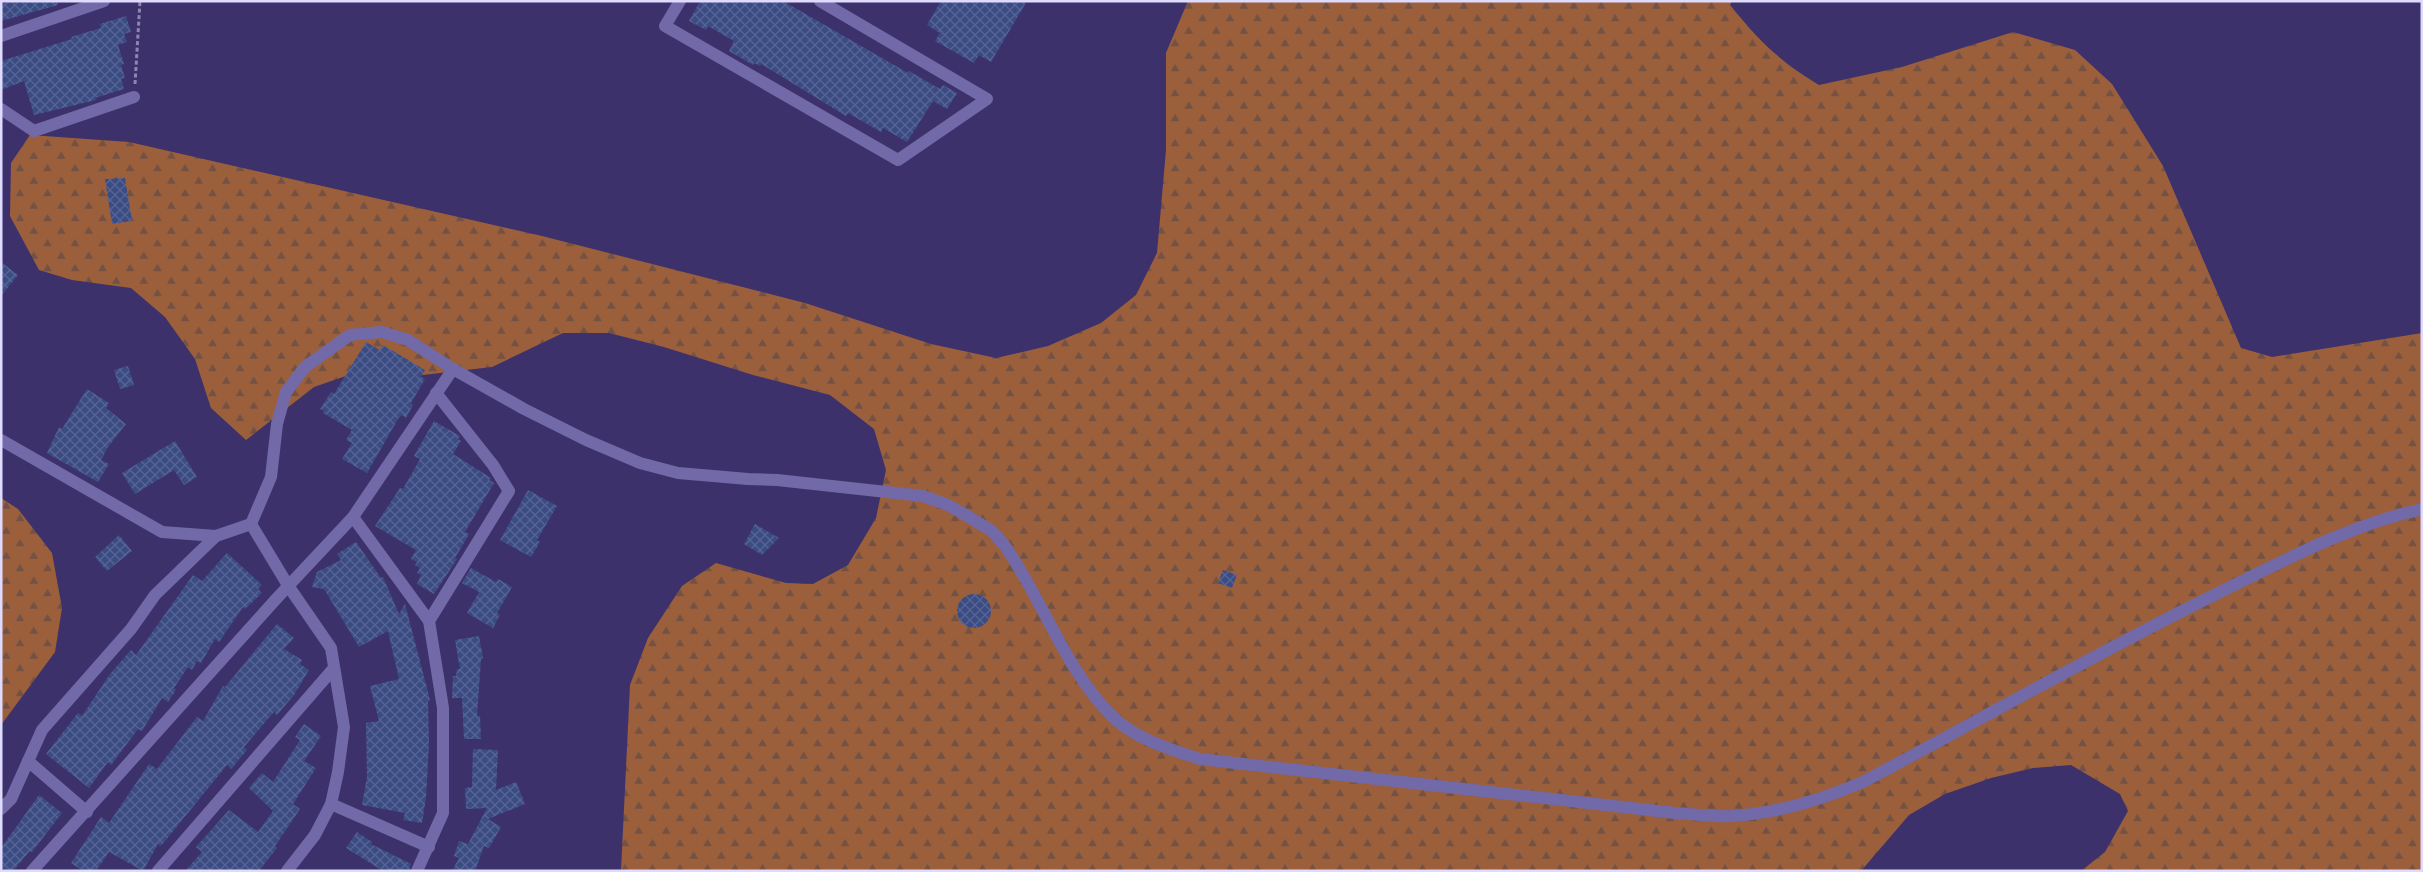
<svg xmlns="http://www.w3.org/2000/svg" width="2423" height="872" font-family="Barlow,sans-serif">
<style>
.forest{fill:url(#forest-firs)}
.building{fill:url(#building-cross-hatch)}
.lines{fill:none;stroke-linecap:round;stroke-linejoin:round}
.path{stroke:#8d85b4;stroke-width:3;stroke-dasharray:4 2.5;stroke-linecap:butt}
.minor{stroke:#7269a8;stroke-width:12}
</style>
<defs>
<pattern id="forest-firs" width="22" height="20" patternUnits="userSpaceOnUse" patternTransform="scale(1.25)"><rect width="22" height="20" fill="#9c5f3c"/><path d="M5 1l3.5 6h-7zM16 11l3.5 6h-7z" fill="#745243"/></pattern>
<pattern id="building-cross-hatch" width="8" height="8" patternUnits="userSpaceOnUse" patternTransform="scale(1.25)"><rect width="8" height="8" fill="#3b4c83"/><path d="M0 0l8 8M0 8l8-8" fill="none" stroke="#576596"/></pattern>
</defs>
<rect width="100%" height="100%" fill="#3d316b"/>
<g class="forest">
<path d="M1188 1H1732L1730 5C1760 42 1778 60 1819 85L1902 67 2013 32 2075 50 2112 84 2163 166 2241 348 2272 357 2422 333V871H2081L2105 852 2128 811 2120 794 2071 765 2033 768 1991 778 1945 794 1909 815 1861 871H621L630 685 648 638 682 586 716 563 786 583 813 584 848 565 876 518 886 470 874 429 830 395 753 375 664 347 609 333H563L492 367 414 376 360 371 314 387 246 440 211 408 195 359 165 317 131 288 72 280 39 270 10 216 11 163 30 135 129 142 542 236 805 303 931 344 996 358 1048 346 1101 323 1136 295 1157 253 1166 150V53Z"/>
<polygon points="1,498 18,509 52,553 62,608 55,652 1,725"/>
</g>
<g class="building">
<polygon points="12,1 57,1 58,5 1,21 1,4"/>
<polygon points="700,1 783,1 908,73 909,71 940,89 943,85 957,93 947,109 933,101 907,142 883,128 881,132 848,113 846,116 761,64 760,66 754,63 753,65 729,51 734,41 708,26 706,30 689,21"/>
<polygon points="941,1 1027,1 991,62 979,55 974,63 935,41 940,33 927,25"/>
<polygon points="126,16 131,32 124,34 127,42 118,45 124,64 121,65 125,78 121,79 124,89 95,98 96,100 34,115 24,81 1,90 1,61 72,39 71,37 101,28 100,24"/>
<polygon points="125,178 132,221 112,224 105,179"/>
<polygon points="1,262 18,275 1,296"/>
<polygon points="366,342 380,350 383,345 425,370 421,377 425,379 411,403 413,405 406,418 402,415 398,419 367,473 342,459 352,443 346,440 352,430 323,413 324,411 320,409 331,392 334,394"/>
<polygon points="128,366 134,385 120,389 114,370"/>
<polygon points="87,389 109,403 106,408 126,424 108,447 101,460 109,464 98,482 47,453 59,427 62,429"/>
<polygon points="434,421 460,436 458,439 461,441 453,454 491,478 489,480 494,483 465,532 469,534 455,558 457,559 434,594 417,584 421,575 417,573 420,568 415,565 417,562 411,559 416,550 375,526 400,488 403,489 420,459 414,456"/>
<polygon points="175,441 197,477 184,485 174,470 135,494 122,473"/>
<polygon points="528,490 557,506 537,540 540,542 531,557 500,540"/>
<polygon points="755,524 779,538 762,555 744,544"/>
<polygon points="119,535 132,551 107,571 95,557"/>
<polygon points="356,542 381,578 383,577 399,614 405,604 430,700 428,701 429,743 426,798 422,823 403,820 405,813 362,805 367,777 366,723 379,721 370,686 399,679 388,631 359,647 324,589 312,587 317,572 341,560 337,554"/>
<polygon points="227,553 262,585 258,589 262,593 245,609 243,607 219,642 215,639 201,663 197,661 192,670 188,667 174,688 176,690 168,702 162,698 142,731 138,729 111,765 108,762 89,788 46,754 78,713 82,716 110,674 131,650 136,655 193,575 202,581"/>
<polygon points="471,568 496,582 498,579 512,587 497,613 500,615 493,628 467,613 479,592 462,583"/>
<polygon points="1223,570 1237,575 1232,588 1218,583"/>
<circle cx="974" cy="611" r="17"/>
<polygon points="277,624 294,638 284,649 302,660 300,664 309,670 294,695 277,715 274,712 244,747 247,750 231,769 227,765 161,846 158,844 143,871 109,852 96,871 83,871 71,863 101,817 109,823 149,764 157,769 197,717 203,721 223,686 225,687"/>
<polygon points="479,636 483,658 481,659 477,716 480,716 481,739 464,739 462,698 452,698 453,676 456,676 457,669 460,669 455,640"/>
<polygon points="304,724 321,736 304,761 316,768 293,804 300,809 275,846 277,848 259,871 185,871 202,852 196,847 229,810 258,832 273,811 249,788 262,773 273,782 300,740 295,737"/>
<polygon points="473,749 498,750 496,790 516,782 525,804 488,819 501,827 489,848 484,846 475,871 452,871 459,858 454,856 459,841 468,844 487,808 466,809 465,788 472,787"/>
<polygon points="39,795 62,813 32,852 30,851 13,871 6,871 1,867 1,848"/>
<polygon points="357,832 372,842 371,844 411,864 409,871 383,871 346,848"/>
</g>
<g class="lines">
<polyline class="path" points="135,84 140,1"/>
<g class="minor">
<polyline points="680,1 665,26 898,160 987,99 820,1"/>
<polyline points="1,36 104,1"/>
<polyline points="1,109 34,131 134,97"/>
<path d="M1 440 162 532 216 536 251 524 271 477 277 424 286 392 305 367 350 335 382 332 408 340 453 369 524 409 586 440 640 463 678 473 748 479 777 480 923 496 948 505 969 517 992 531 1005 546C1043 600 1066 672 1114 718 1138 740 1170 749 1200 759L1675 813C1694 814 1714 817 1733 816 1779 813 1821 800 1863 782 1981 719 2097 653 2216 594 2283 561 2349 525 2422 509"/>
<polyline points="353,517 429,621 443,708 443,813 417,871"/>
<polyline points="251,524 289,587 331,648 344,727 338,772 331,804 315,835 287,871"/>
<polyline points="429,621 509,491 493,465 436,393"/>
<polyline points="28,761 87,812"/>
<polyline points="331,804 429,847"/>
<polyline points="1,809 11,799 42,730 131,629 155,595 216,536"/>
<polyline points="32,871 277,598 353,517 453,369"/>
<polyline points="158,871 334,668"/>
</g>
</g>
<rect width="2423" height="872" fill="none" stroke="#dfdbff" stroke-width="5"/>
</svg>
